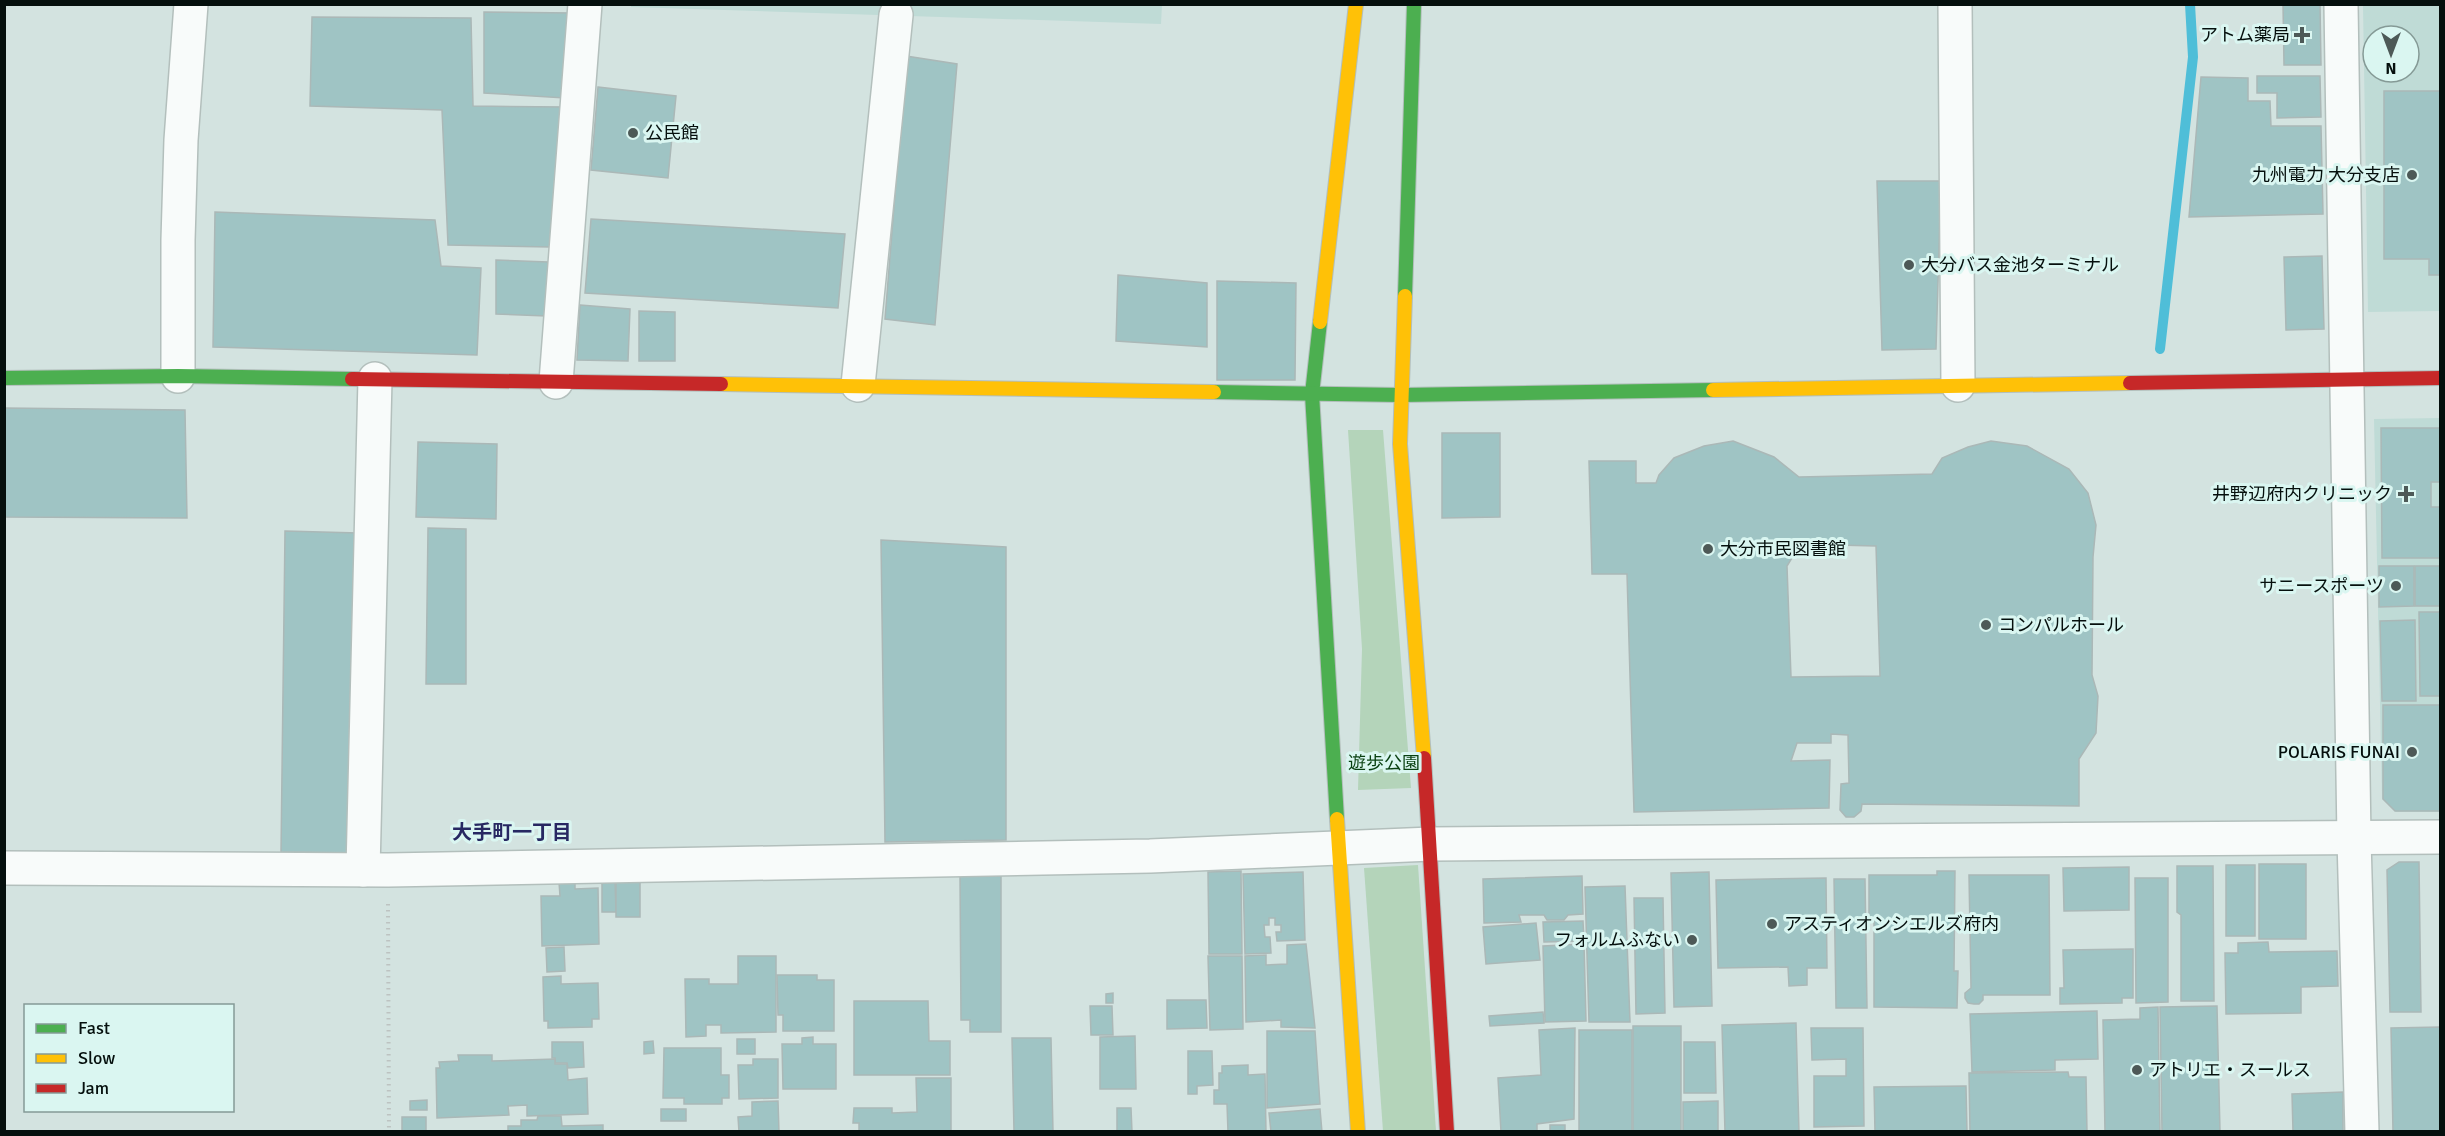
<svg xmlns="http://www.w3.org/2000/svg" width="2445" height="1136" font-family="Signika,'Noto Sans JP',sans-serif">
<style>
.built{fill:#bfdbd6;fill-rule:evenodd}
.green{fill:#b4d4ba}
.lines{fill:none;stroke-linecap:round;stroke-linejoin:round}
.stream{stroke:#4fbed8;stroke-width:10}
.building{fill:#9fc4c4;stroke:#abb8b7;stroke-width:1.5;fill-rule:evenodd}
.street-casing{stroke:#b3bfbc;stroke-width:36}
.fast-casing{stroke:#b3bfbc;stroke-width:16}
.slow-casing{stroke:#b3bfbc;stroke-width:16}
.jam-casing{stroke:#b3bfbc;stroke-width:16}
.path{stroke:#bdc3c1;stroke-width:4;stroke-dasharray:1.5 4.5;stroke-linecap:butt}
.street{stroke:#f8fbfa;stroke-width:33}
.fast{stroke:#4caf50;stroke-width:14}
.slow{stroke:#ffc107;stroke-width:14}
.jam{stroke:#c62828;stroke-width:14}
.poi-dot{fill:#4d5957;stroke:#daf6f1;stroke-width:2}
.labels{text-anchor:middle;dominant-baseline:central;stroke-width:6;stroke-linejoin:round;paint-order:stroke}
.poi-label{font-size:18px;fill:#050f0d;stroke:#daf6f1;text-anchor:end}
.park-label{font-size:18px;fill:#083f10;stroke:#daf6f1}
.neighbourhood-label{font-size:20px;font-weight:bold;fill:#272862;stroke:#daf6f1}
</style>
<rect width="100%" height="100%" fill="#d3e3e0"/>
<g class="built">
<polygon points="631,5 1162,5 1161,24 631,7"/>
<path d="M2363 5H2440V311L2368 312ZM2373 36H2409V72H2373Z"/>
<polygon points="2440,418 2440,812 2396,812 2382,799 2374,419"/>
</g>
<g class="green">
<polygon points="1348,430 1383,430 1411,788 1358,790 1362,649"/>
<polygon points="1418,865 1436,1131 1383,1131 1364,868"/>
</g>
<g class="lines">
<polyline class="stream" points="2160,349 2193,57 2190,4"/>
</g>
<g class="building">
<polygon points="2283,4 2320,4 2321,65 2284,65"/>
<polygon points="484,12 572,13 565,98 484,93"/>
<polygon points="312,17 471,18 473,106 566,107 550,247 448,245 442,110 310,106"/>
<polygon points="906,56 957,64 935,325 885,319"/>
<polygon points="2257,76 2320,76 2321,117 2277,118 2277,93 2257,93"/>
<polygon points="2201,77 2248,78 2248,101 2270,101 2271,126 2321,126 2323,214 2189,217"/>
<polygon points="598,87 676,96 668,178 591,170"/>
<polygon points="2384,91 2440,91 2440,275 2429,275 2429,259 2384,259"/>
<polygon points="1877,181 1941,181 1936,349 1882,350"/>
<polygon points="215,212 435,220 441,266 481,268 477,355 213,347"/>
<polygon points="591,219 845,234 838,308 585,293"/>
<polygon points="2322,256 2324,329 2286,330 2284,257"/>
<polygon points="496,260 548,262 546,316 496,314"/>
<polygon points="1118,275 1207,283 1207,347 1116,341"/>
<polygon points="1217,281 1296,283 1295,380 1217,380"/>
<polygon points="580,305 630,309 628,361 577,360"/>
<polygon points="639,311 675,312 675,361 639,361"/>
<polygon points="4,408 185,410 187,518 4,517"/>
<polygon points="2381,428 2440,428 2440,482 2431,482 2431,507 2440,507 2440,558 2382,558"/>
<polygon points="1442,433 1500,433 1500,517 1442,518"/>
<path d="M1733 441 1774 457 1799 477 1932 474 1942 458 1968 447 1991 441 2027 446 2069 469 2088 493 2096 525 2093 557 2092 675 2098 696 2096 733 2079 759V806L1862 804 1861 811 1854 817H1846L1840 810 1841 784 1849 783 1848 735 1831 734V743H1797L1791 761 1830 760 1829 808 1634 812 1627 574H1592L1589 461H1636V483H1656L1659 475 1674 458 1704 446ZM1796 544 1876 546 1880 676 1791 677 1787 566 1795 553Z"/>
<polygon points="418,442 497,444 496,519 416,517"/>
<polygon points="428,528 466,529 466,684 426,684"/>
<polygon points="285,531 358,533 351,853 281,852"/>
<polygon points="881,540 1006,547 1006,840 885,842"/>
<polygon points="2379,566 2414,566 2414,606 2379,607"/>
<rect x="2415" y="566" width="25" height="40"/>
<polygon points="2419,612 2440,612 2440,696 2420,696"/>
<polygon points="2415,620 2416,701 2382,701 2380,621"/>
<polygon points="2383,705 2440,705 2440,811 2395,811 2383,799"/>
<polygon points="2399,862 2419,862 2421,1012 2390,1012 2387,870"/>
<rect x="2259" y="864" width="47" height="75"/>
<rect x="2226" y="865" width="29" height="71"/>
<polygon points="2177,866 2213,866 2214,1001 2181,1001 2181,915 2177,912"/>
<polygon points="2129,867 2129,910 2064,911 2063,868"/>
<polygon points="1241,871 1242,954 1209,954 1208,872"/>
<polygon points="1937,871 1955,871 1954,971 1958,971 1957,1008 1874,1007 1874,919 1869,919 1869,875 1937,875"/>
<polygon points="1303,872 1305,940 1277,941 1276,932 1281,932 1281,925 1275,925 1275,918 1269,918 1269,925 1264,925 1265,937 1270,937 1271,953 1245,954 1243,874"/>
<polygon points="1709,872 1712,1006 1674,1007 1671,873"/>
<polygon points="960,875 1001,875 1001,1032 970,1032 970,1020 961,1020"/>
<polygon points="1969,875 2049,875 2050,995 1983,995 1983,1000 1979,1004 1974,1004 1968,1003 1965,998 1965,993 1971,988"/>
<polygon points="1582,876 1583,914 1568,915 1564,920 1547,920 1544,915 1519,915 1521,922 1484,923 1483,879"/>
<polygon points="1826,878 1827,968 1807,968 1807,985 1789,986 1788,967 1718,968 1716,880"/>
<polygon points="2135,878 2168,878 2168,1002 2136,1003"/>
<polygon points="1834,879 1865,879 1867,1008 1836,1008"/>
<polygon points="602,881 615,881 616,912 602,912"/>
<rect x="616" y="881" width="24" height="36"/>
<polygon points="559,882 575,882 575,889 598,888 599,944 542,946 541,896 560,896"/>
<polygon points="1625,886 1630,1022 1589,1022 1585,887"/>
<polygon points="1634,898 1663,898 1665,1013 1636,1014"/>
<polygon points="1583,921 1584,941 1544,942 1543,922"/>
<polygon points="1536,923 1540,960 1486,964 1483,927"/>
<polygon points="2268,942 2269,952 2337,951 2338,986 2301,987 2301,1013 2226,1014 2225,953 2238,953 2238,943"/>
<polygon points="1306,944 1315,1028 1281,1027 1281,1020 1246,1022 1245,956 1266,955 1266,965 1287,964 1287,945"/>
<polygon points="1584,944 1586,1021 1545,1022 1543,946"/>
<polygon points="564,947 565,971 547,972 546,948"/>
<polygon points="2133,949 2133,998 2122,998 2122,1003 2060,1004 2060,988 2064,988 2063,950"/>
<polygon points="738,956 776,956 776,1032 721,1033 721,1025 706,1025 706,1036 686,1037 685,979 709,979 709,984 738,984"/>
<polygon points="1208,956 1242,956 1243,1029 1210,1030"/>
<polygon points="777,975 817,975 817,980 834,980 834,1031 783,1031 783,1015 778,1015"/>
<polygon points="561,976 561,984 598,983 599,1019 592,1019 592,1027 548,1028 548,1021 544,1021 543,977"/>
<polygon points="1113,993 1113,1003 1106,1003 1106,994"/>
<polygon points="1167,1000 1206,1000 1207,1028 1167,1029"/>
<polygon points="854,1001 928,1001 929,1041 950,1041 950,1075 854,1075"/>
<polygon points="1090,1006 1112,1006 1113,1035 1091,1035"/>
<polygon points="2217,1006 2220,1132 2162,1132 2160,1007"/>
<polygon points="2158,1007 2160,1132 2105,1132 2103,1020 2140,1019 2140,1008"/>
<polygon points="2097,1011 2098,1059 2055,1060 2055,1070 1972,1072 1970,1014"/>
<polygon points="1543,1012 1544,1023 1490,1026 1489,1016"/>
<polygon points="1796,1023 1799,1132 1725,1132 1722,1025"/>
<rect x="1633" y="1026" width="48" height="106"/>
<polygon points="2440,1027 2440,1132 2393,1132 2391,1028"/>
<polygon points="1575,1028 1574,1119 1537,1124 1537,1132 1501,1132 1498,1078 1541,1075 1539,1030"/>
<polygon points="1811,1028 1863,1028 1864,1126 1814,1127 1814,1076 1846,1076 1846,1059 1812,1060"/>
<rect x="1579" y="1030" width="53" height="102"/>
<polygon points="1267,1031 1315,1031 1320,1104 1267,1108"/>
<polygon points="1135,1036 1136,1089 1100,1089 1100,1037"/>
<polygon points="813,1037 813,1044 836,1044 836,1089 783,1089 782,1044 802,1044 802,1038"/>
<polygon points="1012,1038 1051,1038 1053,1132 1014,1132"/>
<rect x="737" y="1039" width="18" height="15"/>
<polygon points="653,1041 654,1053 644,1054 644,1042"/>
<polygon points="552,1042 583,1042 584,1067 568,1068 567,1063 555,1063 555,1058 552,1058"/>
<polygon points="1684,1042 1715,1042 1716,1093 1684,1093"/>
<polygon points="664,1048 721,1048 721,1075 729,1075 729,1098 722,1098 722,1104 684,1104 684,1098 663,1098"/>
<polygon points="1188,1051 1212,1051 1213,1085 1197,1086 1197,1094 1188,1094"/>
<polygon points="458,1055 492,1055 492,1061 555,1059 555,1064 567,1064 568,1080 587,1078 588,1114 527,1116 527,1105 508,1106 509,1115 437,1118 436,1068 440,1068 439,1062 459,1061"/>
<polygon points="753,1059 778,1059 778,1098 739,1099 738,1065 753,1065"/>
<polygon points="1248,1065 1248,1075 1265,1074 1266,1132 1228,1132 1227,1104 1214,1104 1214,1090 1219,1090 1219,1073 1222,1073 1222,1066"/>
<polygon points="2068,1072 2069,1077 2086,1077 2087,1132 1970,1132 1969,1073"/>
<polygon points="916,1078 951,1078 951,1132 859,1132 859,1123 853,1123 854,1108 892,1108 892,1113 917,1112"/>
<polygon points="1966,1086 1967,1132 1875,1132 1874,1087"/>
<polygon points="2343,1092 2343,1132 2293,1132 2292,1094"/>
<polygon points="427,1100 427,1110 410,1110 410,1101"/>
<polygon points="778,1101 779,1132 739,1132 738,1117 752,1116 752,1102"/>
<polygon points="1718,1101 1718,1132 1683,1132 1683,1102"/>
<polygon points="1117,1108 1131,1108 1132,1132 1117,1132"/>
<rect x="661" y="1109" width="25" height="12"/>
<polygon points="1320,1109 1322,1132 1271,1132 1269,1113"/>
<polygon points="538,1116 561,1116 562,1126 603,1125 603,1132 508,1132 508,1126 521,1126 521,1120 537,1120"/>
<rect x="402" y="1117" width="24" height="15"/>
<rect x="1550" y="1125" width="15" height="7"/>
</g>
<g class="lines">
<g class="street-casing">
<g id="street">
<polyline points="1955,4 1958,385"/>
<polyline points="2341,4 2354,839 2362,1132"/>
<polyline points="178,376 178,240 181,140 191,4"/>
<polyline points="556,382 585,4"/>
<polyline points="858,385 896,15"/>
<polyline points="4,868 388,870 1150,856 1431,844 2440,837"/>
<polyline points="363,870 375,379"/>
</g>
</g>
<g class="fast-casing">
<g id="fast">
<polyline points="1405,296 1414,4"/>
<polyline points="1320,322 1312,394 1337,819"/>
<polyline points="4,378 178,376 352,379"/>
<polyline points="1214,392 1401,395 1713,390"/>
</g>
</g>
<g class="slow-casing">
<g id="slow">
<polyline points="1405,296 1400,444 1424,758"/>
<polyline points="1320,322 1356,4"/>
<polyline points="721,384 1214,392"/>
<polyline points="1713,390 2130,383"/>
<polyline points="1337,819 1358,1132"/>
</g>
</g>
<g class="jam-casing">
<g id="jam">
<polyline points="352,379 721,384"/>
<polyline points="2130,383 2440,378"/>
<polyline points="1424,758 1447,1132"/>
</g>
</g>
<polyline class="path" points="388,904 389,1132"/>
<use href="#street" class="street"/>
<use href="#fast" class="fast"/>
<use href="#slow" class="slow"/>
<use href="#jam" class="jam"/>
</g>
<g class="poi-dot">
<path d="M2299 26h6v6h6v6h-6v6h-6v-6h-6v-6h6z"/>
<circle cx="633" cy="133" r="6"/>
<circle cx="2412" cy="175" r="6"/>
<circle cx="1909" cy="265" r="6"/>
<path d="M2403 485h6v6h6v6h-6v6h-6v-6h-6v-6h6z"/>
<circle cx="1708" cy="549" r="6"/>
<circle cx="2396" cy="586" r="6"/>
<circle cx="1986" cy="625" r="6"/>
<circle cx="2412" cy="752" r="6"/>
<circle cx="1772" cy="924" r="6"/>
<circle cx="1692" cy="940" r="6"/>
<circle cx="2137" cy="1070" r="6"/>
</g>
<g class="labels">
<g class="poi-label">
<text x="2290" y="35">アトム薬局</text>
<text x="645" y="133" text-anchor="start">公民館</text>
<text x="2400" y="175">九州電力 大分支店</text>
<text x="1921" y="265" text-anchor="start">大分バス金池ターミナル</text>
<text x="2392" y="494">井野辺府内クリニック</text>
<text x="1720" y="549" text-anchor="start">大分市民図書館</text>
<text x="2384" y="586">サニースポーツ</text>
<text x="1998" y="625" text-anchor="start">コンパルホール</text>
<text x="2400" y="752">POLARIS FUNAI</text>
<text x="1784" y="924" text-anchor="start">アスティオンシエルズ府内</text>
<text x="1680" y="940">フォルムふない</text>
<text x="2149" y="1070" text-anchor="start">アトリエ・スールス</text>
</g>
<g class="park-label">
<text x="1384" y="763">遊歩公園</text>
</g>
<g class="neighbourhood-label">
<text x="512" y="832">大手町一丁目</text>
</g>
</g>
<rect width="2445" height="1136" fill="none" stroke="#050f0d" stroke-width="12"/>
<rect x="24" y="1004" width="210" height="108" fill="#daf6f1" stroke="#859a96" stroke-width="1.5"/>
<rect x="36" y="1024" width="30" height="9" fill="#4caf50" stroke="#859a96" stroke-width="1.5"/>
<text x="78" y="1034" font-size="18" fill="#050f0d">Fast</text>
<rect x="36" y="1054" width="30" height="9" fill="#ffc107" stroke="#859a96" stroke-width="1.5"/>
<text x="78" y="1064" font-size="18" fill="#050f0d">Slow</text>
<rect x="36" y="1084" width="30" height="9" fill="#c62828" stroke="#859a96" stroke-width="1.5"/>
<text x="78" y="1094" font-size="18" fill="#050f0d">Jam</text>
<g transform="translate(2391 54) rotate(180)"><circle r="28" fill="#daf6f1" stroke="#859a96" stroke-width="1.5"/>
<path d="M0-4.5L10 22L0 15L-10 22Z" fill="#4d5957"/>
<text y="-9" font-size="16" font-weight="bold" text-anchor="middle" fill="#050f0d">N</text>
</g>
</svg>
